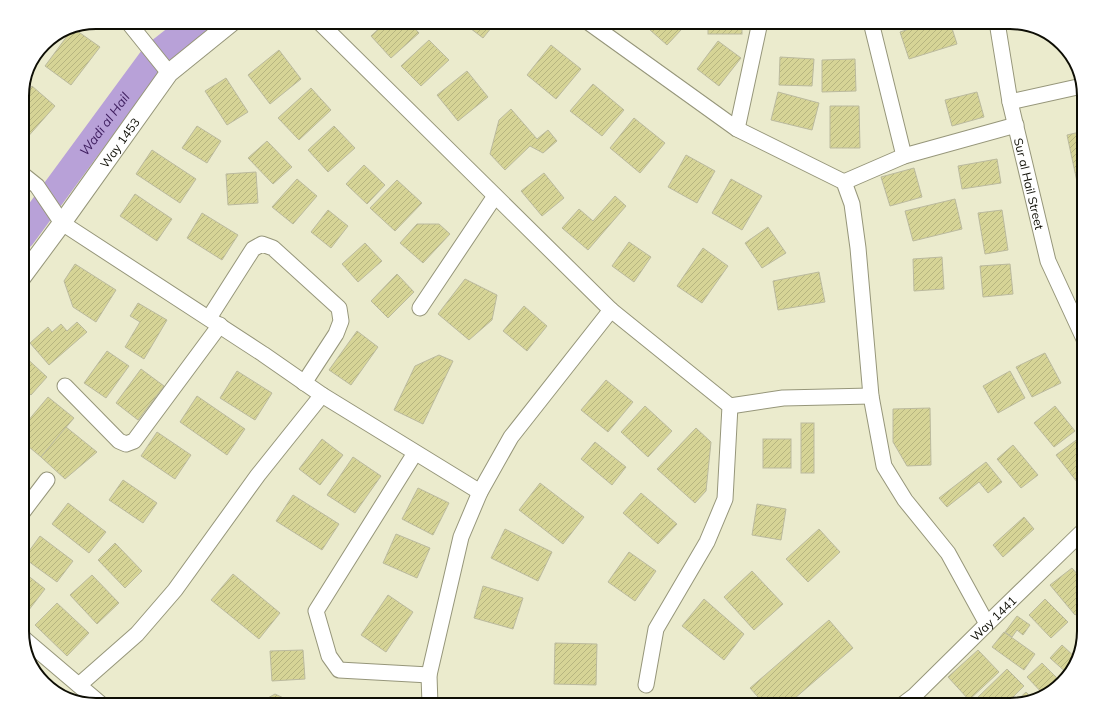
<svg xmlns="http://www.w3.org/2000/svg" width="1106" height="727" font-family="Mulish,sans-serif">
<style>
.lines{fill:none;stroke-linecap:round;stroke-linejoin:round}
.river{stroke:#b8a1d8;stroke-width:27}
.building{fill:url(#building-hatch);stroke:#bbba9e}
.minor-casing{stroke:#96967a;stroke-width:17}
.tertiary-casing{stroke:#96967a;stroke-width:20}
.minor{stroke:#fff;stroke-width:15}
.tertiary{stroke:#fff;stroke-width:18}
.labels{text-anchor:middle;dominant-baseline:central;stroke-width:3;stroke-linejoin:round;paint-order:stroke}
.street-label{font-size:12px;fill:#0e0e05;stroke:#fff}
.water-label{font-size:13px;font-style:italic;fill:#3f1e5f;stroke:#fff}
.rim{fill:none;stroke:#0e0e05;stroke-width:2}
</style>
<defs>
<pattern id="building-hatch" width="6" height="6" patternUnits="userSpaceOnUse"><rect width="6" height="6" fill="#d6d496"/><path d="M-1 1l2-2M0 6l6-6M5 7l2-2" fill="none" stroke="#b6b580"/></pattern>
</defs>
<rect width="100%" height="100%" fill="#ebebcd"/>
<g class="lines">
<path class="river" id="s1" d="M22 236 155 55 197 22"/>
</g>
<g class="building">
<polygon points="358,22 368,22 362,27"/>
<polygon points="386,22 409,22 419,33 391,58 371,36"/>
<polygon points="462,22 496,22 483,38"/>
<polygon points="641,22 673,22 681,30 667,45"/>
<rect x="708" y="22" width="34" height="12"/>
<polygon points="795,22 834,22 796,27"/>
<polygon points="931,22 950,22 957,44 909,59 900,32"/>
<polygon points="73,28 100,47 71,85 45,66"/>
<polygon points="429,40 449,60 421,86 401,66"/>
<polygon points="718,41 741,58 719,86 697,69"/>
<polygon points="551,45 581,69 556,99 527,75"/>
<polygon points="279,50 301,79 270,104 248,75"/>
<polygon points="780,57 814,59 812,86 779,85"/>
<polygon points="855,59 856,91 822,92 822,60"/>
<polygon points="467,71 488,97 458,121 437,95"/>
<polygon points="226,78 248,112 227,125 205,91"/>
<polygon points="593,84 624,110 602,136 570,111"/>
<polygon points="32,86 55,106 25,140 22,138 22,98"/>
<polygon points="311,88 331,110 299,140 278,118"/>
<polygon points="778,92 819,103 812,130 771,120"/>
<polygon points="977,92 984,117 952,126 945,100"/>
<polygon points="830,106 859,106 860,148 830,148"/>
<polygon points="511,109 537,139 548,130 557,141 543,153 530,146 505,170 490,154 499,120"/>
<polygon points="634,118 665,143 640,173 610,148"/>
<polygon points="197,126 221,141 207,163 182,148"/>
<polygon points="334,126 355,148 328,172 308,150"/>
<polygon points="1084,131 1084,190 1079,191 1067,135"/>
<polygon points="267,141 292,167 273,184 248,158"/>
<polygon points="152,150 196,179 180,203 136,174"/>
<polygon points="686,155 715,171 697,203 668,187"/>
<polygon points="997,159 1001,183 962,189 958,166"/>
<polygon points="364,165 385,185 367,204 346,184"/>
<polygon points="914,168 922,197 890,206 881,177"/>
<polygon points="256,172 258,203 228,205 226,174"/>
<polygon points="544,173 564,198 542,216 521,191"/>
<polygon points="297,179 317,196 293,224 272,207"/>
<polygon points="731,179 762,196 742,230 712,213"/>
<polygon points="397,180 422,203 395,231 370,208"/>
<polygon points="135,194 172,219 157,241 120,216"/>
<polygon points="615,196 626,206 588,250 562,228 579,209 593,221"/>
<polygon points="955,199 962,229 913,241 905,211"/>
<polygon points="328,210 348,226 331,248 311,232"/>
<polygon points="1002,210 1008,250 985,254 978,213"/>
<polygon points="202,213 238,235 222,260 187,238"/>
<polygon points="417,224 439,224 450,234 423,263 400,243"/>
<polygon points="768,227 786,253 762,268 745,243"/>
<polygon points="629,242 651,257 634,282 612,266"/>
<polygon points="365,243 382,261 358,282 342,264"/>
<polygon points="703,248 728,266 702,303 677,286"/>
<polygon points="942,257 944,289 914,291 913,259"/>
<polygon points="75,264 116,290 96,322 73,307 64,281"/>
<polygon points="1010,264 1013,294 983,297 980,266"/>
<polygon points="819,272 825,302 778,310 773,281"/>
<polygon points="397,274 414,292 388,318 371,301"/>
<polygon points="465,279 497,295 492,320 469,340 438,314"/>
<polygon points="138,303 167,320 144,359 125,347 140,322 130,316"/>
<polygon points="524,306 547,326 527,351 503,331"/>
<polygon points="77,322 87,332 49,365 30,343 48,327 52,332 61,324 67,331"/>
<polygon points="357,331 378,347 351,385 329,370"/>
<polygon points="107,351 129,366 106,398 84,383"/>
<polygon points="1045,353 1061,383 1032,397 1016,367"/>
<polygon points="22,354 47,377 31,395 22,387"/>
<polygon points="439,355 453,361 423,424 394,410 415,366"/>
<polygon points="141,369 164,386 138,420 116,403"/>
<polygon points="237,371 272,393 255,420 220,398"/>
<polygon points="1010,371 1025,398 998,413 983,386"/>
<polygon points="606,380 633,402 608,432 581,410"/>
<polygon points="197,396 245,429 227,455 180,422"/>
<polygon points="48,397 74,418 41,457 22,441 22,428"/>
<polygon points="645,406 672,431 648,457 621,432"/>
<polygon points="1055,406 1075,431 1054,447 1034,423"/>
<polygon points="930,408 931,465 907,466 893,442 893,409"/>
<rect x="801" y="423" width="13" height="50"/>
<polygon points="66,427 97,452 65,479 41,457"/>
<polygon points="696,428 711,442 706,491 695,503 657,469"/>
<polygon points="157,432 191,455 175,479 141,456"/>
<polygon points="1079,438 1084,444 1084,476 1077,482 1056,455"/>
<polygon points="322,439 343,455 320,485 299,469"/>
<rect x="763" y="439" width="28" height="29"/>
<polygon points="595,442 626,467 612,485 581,459"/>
<polygon points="1013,445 1038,475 1021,488 997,459"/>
<polygon points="353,457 381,476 355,513 327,495"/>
<polygon points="986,462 1002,482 988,493 979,482 947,507 939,498"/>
<polygon points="123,480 157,503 143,523 109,500"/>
<polygon points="540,483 584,517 563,544 519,510"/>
<polygon points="418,488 449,503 433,535 402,519"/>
<polygon points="641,493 677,524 658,544 623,513"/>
<polygon points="293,495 339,524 322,550 276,521"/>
<polygon points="68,503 106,532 89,553 52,524"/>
<polygon points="757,504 786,509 781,540 752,535"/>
<polygon points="1024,517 1034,529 1003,557 993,545"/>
<polygon points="505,529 552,552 538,581 491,558"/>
<polygon points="819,529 840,552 808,582 786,559"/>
<polygon points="396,534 430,548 417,578 383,563"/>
<polygon points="40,536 73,561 57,582 24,558"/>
<polygon points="115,543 142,571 125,588 98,560"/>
<polygon points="629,552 656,571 635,601 608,582"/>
<polygon points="1072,568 1084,582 1084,608 1075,615 1050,585"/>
<polygon points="22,571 45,589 25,615 22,612"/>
<polygon points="752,571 783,604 754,630 724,597"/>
<polygon points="233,574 280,613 259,639 211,600"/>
<polygon points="92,575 119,603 97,624 70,595"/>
<polygon points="483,586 523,598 513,629 474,618"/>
<polygon points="388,595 413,612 386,652 361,635"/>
<polygon points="704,599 744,634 724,660 682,626"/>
<polygon points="1045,599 1068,622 1051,638 1029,615"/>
<polygon points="57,603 89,633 67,656 35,625"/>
<polygon points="1017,616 1030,625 1023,635 1017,630 1012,637 1005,632"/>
<polygon points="829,620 853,648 787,705 765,705 750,688"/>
<polygon points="1004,632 1035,654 1024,670 992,647"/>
<polygon points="555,643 597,644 596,685 554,684"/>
<polygon points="1062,645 1076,658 1072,672 1069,675 1050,658"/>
<polygon points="303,650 305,679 272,681 270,651"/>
<polygon points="978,650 999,672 969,700 948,677"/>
<polygon points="1042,663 1061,682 1045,696 1027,677"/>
<polygon points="1007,669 1024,686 1005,705 982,705 976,699"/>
<polygon points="1026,692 1033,699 1013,704"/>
<polygon points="275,694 292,702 294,705 260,705 259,703"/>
</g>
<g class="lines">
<g class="minor-casing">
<g id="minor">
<polyline points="128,22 169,73"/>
<polyline points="319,22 611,310 730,406 725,499 707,542 656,629 646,685"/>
<polyline points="588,22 737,129 844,182 852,204 858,248 871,396 884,466 905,500 948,553 987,624"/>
<polyline points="871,22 904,156"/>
<path id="s2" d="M997 22 1010 102 1048 261 1084 339"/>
<polyline points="1010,102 1082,86"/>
<polyline points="737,129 760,22"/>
<polyline points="22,174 37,186 62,223 263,354 322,395 480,492"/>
<polyline points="844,182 904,156 1016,125"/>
<polyline points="420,308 495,196"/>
<polyline points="209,318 253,249 262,244 273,248 339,308 341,321 336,334 304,383"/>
<polyline points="65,386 119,441 126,444 134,441 220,325"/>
<polyline points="730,406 783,398 871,396"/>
<polyline points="415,453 316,611 329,656 339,670 429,675"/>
<polyline points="22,513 47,480"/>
<polyline points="22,637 102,705"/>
<polyline points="79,685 137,634 175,590 258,475 322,395"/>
<polyline points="430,705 429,675 461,537 480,492 511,437 611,310"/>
<path id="s3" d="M902 705 914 696 987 624 1084 530"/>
</g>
</g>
<g class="tertiary-casing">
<g id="tertiary">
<path id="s4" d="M22 277 62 223 169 73 232 22"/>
</g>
</g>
<use href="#minor" class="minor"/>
<use href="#tertiary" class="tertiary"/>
</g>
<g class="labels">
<g class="street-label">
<text stroke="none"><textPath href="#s4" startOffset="166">Way 1453</textPath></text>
<text stroke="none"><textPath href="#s2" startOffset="165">Sur al Hail Street</textPath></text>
<text stroke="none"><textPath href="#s3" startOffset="126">Way 1441</textPath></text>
</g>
<g class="water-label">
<text stroke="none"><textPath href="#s1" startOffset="139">Wadi al Hail</textPath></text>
</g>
</g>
<path d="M0 0H1106V727H0ZM96 29H1010A67 67 0 0 1 1077 96V631A67 67 0 0 1 1010 698H96A67 67 0 0 1 29 631V96A67 67 0 0 1 96 29Z" fill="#fff" fill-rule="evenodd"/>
<path class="rim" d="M96 29H1010A67 67 0 0 1 1077 96V631A67 67 0 0 1 1010 698H96A67 67 0 0 1 29 631V96A67 67 0 0 1 96 29Z"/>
</svg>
